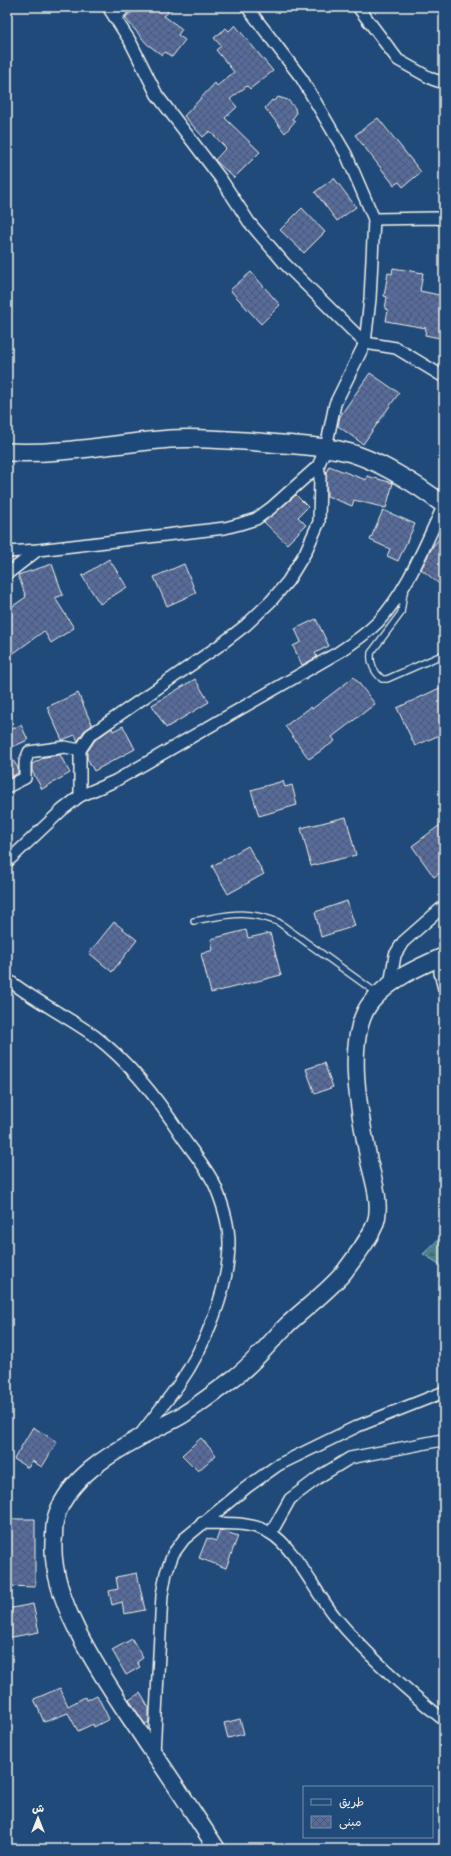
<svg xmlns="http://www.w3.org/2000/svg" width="451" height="1856" font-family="Dekko,'Playpen Sans Arabic',sans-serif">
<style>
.forest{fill:url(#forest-firs);stroke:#a0babc}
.building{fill:url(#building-cross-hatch);stroke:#f4f1e8}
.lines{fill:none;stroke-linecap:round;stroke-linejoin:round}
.service-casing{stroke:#f4f1e8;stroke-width:8}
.minor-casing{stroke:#f4f1e8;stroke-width:14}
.secondary-casing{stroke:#f4f1e8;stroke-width:19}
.primary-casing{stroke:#f4f1e8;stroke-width:20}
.service{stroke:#1f4a7a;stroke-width:5.5}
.minor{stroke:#1f4a7a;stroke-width:11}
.secondary{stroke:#1f4a7a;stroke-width:16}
.primary{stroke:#1f4a7a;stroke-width:17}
</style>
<defs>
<pattern id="forest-firs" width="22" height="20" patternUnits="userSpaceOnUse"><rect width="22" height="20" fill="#4c828f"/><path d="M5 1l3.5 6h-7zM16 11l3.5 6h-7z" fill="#4b686e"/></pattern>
<pattern id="building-cross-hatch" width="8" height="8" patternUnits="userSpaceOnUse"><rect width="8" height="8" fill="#576c9c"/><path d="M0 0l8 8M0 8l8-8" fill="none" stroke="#4f586d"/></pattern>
</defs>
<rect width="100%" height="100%" fill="#1f4a7a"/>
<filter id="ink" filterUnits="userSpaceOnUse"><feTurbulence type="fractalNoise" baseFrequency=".025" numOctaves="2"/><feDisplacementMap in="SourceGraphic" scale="8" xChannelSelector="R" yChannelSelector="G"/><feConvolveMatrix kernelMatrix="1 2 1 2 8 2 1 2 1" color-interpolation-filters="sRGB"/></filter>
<g filter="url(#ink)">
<polygon class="forest" points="444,1234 444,1267 423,1254"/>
<g class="building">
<polygon points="138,7 175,7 164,16 182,29 178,35 185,40 172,57 165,52 162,55 147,44 125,18"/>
<polygon points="235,25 273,71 250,89 247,86 230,99 237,107 225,118 260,152 234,178 215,160 226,148 210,131 203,137 184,116 215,83 217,86 234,72 216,50 221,46 214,38 226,28 229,31"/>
<polygon points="278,97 288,100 295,108 296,114 292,119 295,121 285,133 265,108 272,100 274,101"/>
<polygon points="378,118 421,172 403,187 399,182 394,185 355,135"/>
<polygon points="334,178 356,207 337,221 315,192"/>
<polygon points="302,208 325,232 304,253 280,230"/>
<polygon points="393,268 423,273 420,291 444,296 444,339 425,335 426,328 386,321 388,310 385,309 387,297 384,296 388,273 392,274"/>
<polygon points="251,272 280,305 261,324 230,290"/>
<polygon points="370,373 399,393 363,444 338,426 340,416"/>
<polygon points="329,466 366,480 367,476 393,483 386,508 354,500 352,506 327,496 326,473"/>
<polygon points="296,495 308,507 298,517 306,525 287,544 264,522"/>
<polygon points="383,510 415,524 398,561 387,556 390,549 370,540"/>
<polygon points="444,533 444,588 421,569 433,546"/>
<polygon points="109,559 127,587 100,604 82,576"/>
<polygon points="52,564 63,595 55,598 74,628 51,643 44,631 7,658 7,610 26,597 18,575"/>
<polygon points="184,564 196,593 167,606 154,577"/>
<polygon points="316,619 329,646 315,653 317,657 302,665 293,646 301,642 295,629"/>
<polygon points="354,677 375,704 332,737 335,741 309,759 285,726 311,707 312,709"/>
<polygon points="195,679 209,702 166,728 152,705"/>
<polygon points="444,686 444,733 415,746 397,708"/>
<polygon points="78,693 92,725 84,731 78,741 75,735 62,740 47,707"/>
<polygon points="21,725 28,740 10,748 7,740 7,731"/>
<polygon points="123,726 135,749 94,771 87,758 87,752 95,740 112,728 113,731"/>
<polygon points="7,751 18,768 18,773 7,779"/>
<polygon points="60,755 70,773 42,789 32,771 32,764 45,757"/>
<polygon points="283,781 285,787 292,785 297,805 259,816 251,790"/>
<polygon points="346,817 356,855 311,866 301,828"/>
<polygon points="444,822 444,870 434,877 412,846"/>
<polygon points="248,846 264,874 228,894 212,866"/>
<polygon points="347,901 355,926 321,937 315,912"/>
<polygon points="114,922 137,940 112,972 89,953"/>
<polygon points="246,930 248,938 270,933 281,975 211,993 201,954 213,950 211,939"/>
<polygon points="324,1063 333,1087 315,1094 306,1069"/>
<polygon points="33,1427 57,1442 42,1467 32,1461 28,1468 14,1459"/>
<polygon points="201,1438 216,1455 198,1471 182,1455"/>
<polygon points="9,1519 35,1519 35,1587 7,1586 7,1555 10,1555"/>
<polygon points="220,1530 238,1536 226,1568 199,1558 207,1538 216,1541"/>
<polygon points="137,1573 145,1610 124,1614 122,1602 112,1605 109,1591 118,1589 116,1577"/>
<polygon points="33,1604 39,1632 7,1638 7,1609"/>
<polygon points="132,1639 143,1658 137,1662 140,1667 126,1675 112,1650"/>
<polygon points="60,1688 68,1706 85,1697 87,1700 97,1695 109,1719 94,1727 93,1724 78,1731 68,1713 44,1722 34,1699"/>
<polygon points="140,1693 149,1708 149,1722 145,1724 129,1700"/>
<polygon points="240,1719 244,1734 228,1738 224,1723"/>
</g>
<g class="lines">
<g class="service-casing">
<g id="service">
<path d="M404 592 401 613 371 653C370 663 374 672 382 679H387L442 655"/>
<path d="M194 921C229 915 243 909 278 922L378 994"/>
</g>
</g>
<g class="minor-casing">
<g id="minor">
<polyline points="108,7 130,41 157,95 221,179 249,222 285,264 365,343 396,348 444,377"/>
<polyline points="358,7 398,60 432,79 444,83"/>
<polyline points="115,18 125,7"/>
<polyline points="374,219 435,218 444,219"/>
<polyline points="7,552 38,550 225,528 240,524 256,519 271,508 318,466"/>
<polyline points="7,574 38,550"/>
<polyline points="7,787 25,778 25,762 29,752 65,747 80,750"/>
<polyline points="80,796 80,750 90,735 220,645 246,625 271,601 288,581 305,553 319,522 320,477 318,466 326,448 335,404 365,343 370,299 374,219 346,154 302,79 247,7"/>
<path d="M7 862 62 810 80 796 115 781 339 652C353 643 366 634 378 622 408 590 425 544 444 505"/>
<polyline points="440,958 440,973 444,989"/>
<path d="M7 979C35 1001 67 1016 96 1037 130 1063 158 1099 181 1135 191 1150 210 1172 216 1188 223 1205 229 1225 229 1243 229 1289 205 1347 179 1384 167 1401 153 1418 140 1435"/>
<polyline points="390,985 395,955 403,942 444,906"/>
<path d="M202 1523C224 1524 250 1521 270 1533 294 1546 317 1596 336 1618 369 1657 405 1689 444 1720"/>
<polyline points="271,1533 290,1499 322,1475 350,1458 442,1440"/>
<polyline points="154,1754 162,1595 166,1573 173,1554 184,1539 247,1487 278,1465 358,1426 444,1392"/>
</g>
</g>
<g class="secondary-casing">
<path id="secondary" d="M217 1849C194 1814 172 1779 148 1745 113 1691 46 1603 54 1536 54 1529 55 1520 57 1514 70 1478 108 1455 139 1438 153 1429 170 1423 184 1414 201 1403 218 1390 235 1377 254 1363 270 1342 287 1325 306 1307 329 1291 345 1271 355 1257 374 1234 377 1217 380 1198 373 1179 369 1161 361 1119 342 1037 372 1001 391 979 418 967 444 956"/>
</g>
<g class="primary-casing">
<path id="primary" d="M7 452C62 455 116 443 170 439 199 437 229 440 258 442 286 445 315 445 343 451 375 458 418 485 444 505"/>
</g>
<use href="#service" class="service"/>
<use href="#minor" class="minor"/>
<use href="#secondary" class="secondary"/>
<use href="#primary" class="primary"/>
</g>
</g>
<rect width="451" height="1856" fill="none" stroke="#1f4a7a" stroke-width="24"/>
<rect x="12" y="12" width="427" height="1832" fill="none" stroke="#f4f1e8" stroke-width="1.5" filter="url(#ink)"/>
<rect x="303" y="1786" width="130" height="52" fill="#1f4a7a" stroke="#748da6"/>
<rect x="311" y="1799" width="20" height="6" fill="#1f4a7a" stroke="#748da6"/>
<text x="339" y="1806" font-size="12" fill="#f4f1e8">طريق</text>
<rect x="311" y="1816" width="20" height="12" fill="url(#building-cross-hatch)" stroke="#748da6"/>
<text x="339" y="1826" font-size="12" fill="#f4f1e8">مبنى</text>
<g transform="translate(38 1818)" stroke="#1f4a7a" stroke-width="3" paint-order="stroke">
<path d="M0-3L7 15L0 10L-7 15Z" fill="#f4f1e8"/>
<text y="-6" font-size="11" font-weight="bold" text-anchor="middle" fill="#f4f1e8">ش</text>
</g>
</svg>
